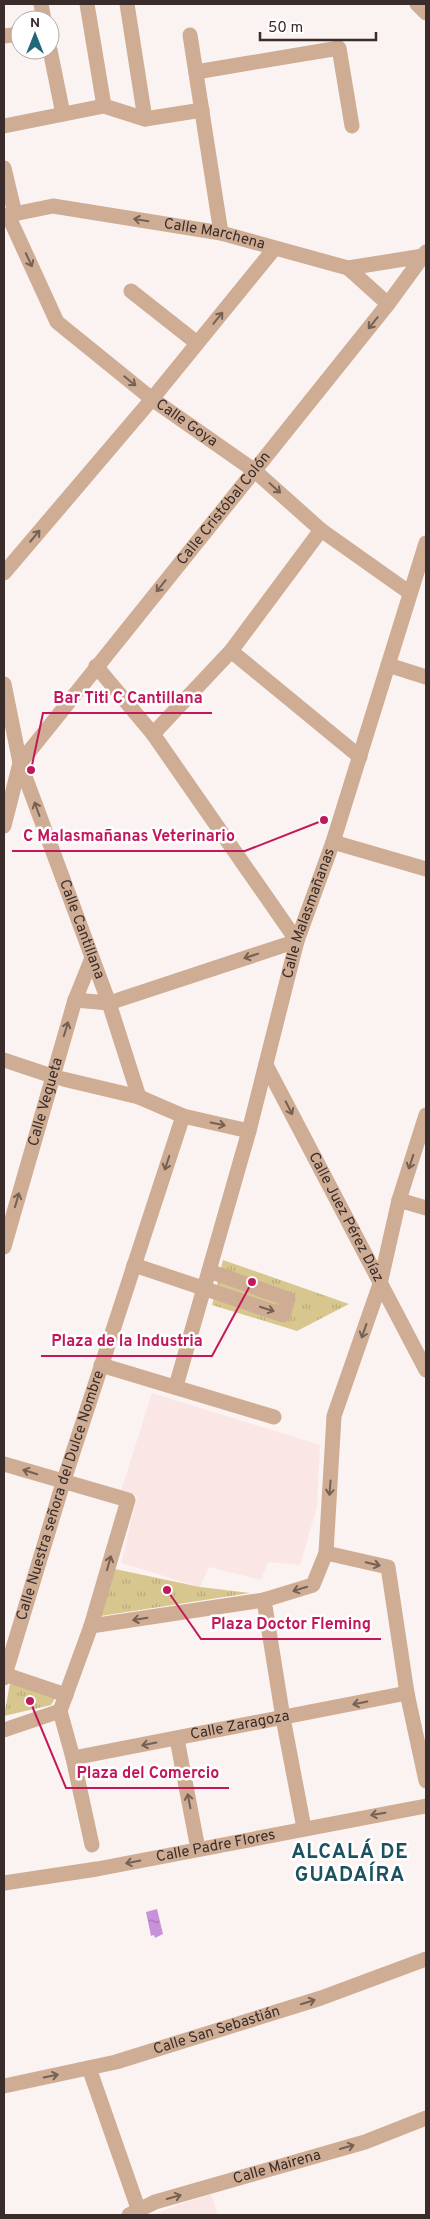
<svg xmlns="http://www.w3.org/2000/svg" width="430" height="2219" font-family="Overpass,sans-serif">
<style>
.built{fill:#fae7e5}
.grass{fill:url(#grass-tufts)}
.water{fill:url(#water-ripples)}
.lines{fill:none;stroke-linecap:round;stroke-linejoin:round}
.minor{stroke:#cead94;stroke-width:15}
.oneway{stroke:#756054}
.labels{text-anchor:middle;dominant-baseline:central;stroke-width:5;stroke-linejoin:round;paint-order:stroke}
.street-label{font-size:15px;fill:#3a2c2a;stroke:#fff}
.district-label{font-size:20px;font-weight:bold;letter-spacing:1px;fill:#1c525f;stroke:#fff}
.leader{fill:none;stroke:#c2185b;stroke-width:2}
.callout-dot{fill:#c2185b;stroke:#fff;stroke-width:2}
.callout-label{font-size:16px;text-anchor:middle;font-weight:bold;fill:#c2185b;stroke:#fff;stroke-width:5;stroke-linejoin:round;paint-order:stroke}
</style>
<defs>
<pattern id="grass-tufts" width="24" height="20" patternUnits="userSpaceOnUse" patternTransform="scale(1.25)"><rect width="24" height="20" fill="#d7c78e"/><path d="M3 7l-1-3M5 7V3M7 7l1-3M15 17l-1-3M17 17v-4M19 17l1-3" fill="none" stroke="#b9ab7b"/></pattern>
<pattern id="water-ripples" width="26" height="14" patternUnits="userSpaceOnUse" patternTransform="scale(1.25)"><rect width="26" height="14" fill="#c892d9"/><path d="M2 4q2-2 4 0t4 0M15 11q2-2 4 0t4 0" fill="none" stroke="#a377b0"/></pattern>
</defs>
<rect width="100%" height="100%" fill="#fbf3f2"/>
<g class="built">
<polygon points="152,1393 320,1445 317,1507 300,1565 268,1562 261,1580 209,1567 200,1587 121,1563 137,1496 121,1491"/>
<polygon points="211,2194 218,2215 152,2215 186,2202"/>
</g>
<g class="grass">
<polygon points="223,1260 349,1304 297,1331 212,1305"/>
<polygon points="115,1569 200,1587 250,1593 101,1616"/>
<polygon points="10,1683 56,1697 51,1705 4,1716"/>
</g>
<polygon class="water" points="157,1909 163,1934 155,1938 154,1935 151,1936 146,1912"/>
<g class="lines">
<g class="minor">
<polyline points="41,4 44,20"/>
<polyline points="87,4 104,106"/>
<polyline points="127,4 145,119"/>
<polyline points="417,4 426,13"/>
<polyline points="190,35 221,233"/>
<polyline points="4,36 20,34"/>
<polyline points="50,50 63,114"/>
<polyline points="196,72 339,48 352,126"/>
<polyline points="4,126 104,106 145,119 202,110"/>
<polyline points="4,168 15,214"/>
<path id="s1" d="M8 215 57 322 152 399 255 471 321 530 410 593"/>
<path id="s2" d="M4 216 53 206 221 233 348 268 423 256"/>
<polyline points="348,268 388,304"/>
<polyline points="131,291 197,343"/>
<polyline points="4,573 152,399 274,249"/>
<polyline points="231,651 360,757"/>
<polyline points="388,665 426,677"/>
<polyline points="96,666 153,734 297,941"/>
<path id="s3" d="M4 684 20 763 109 1003 139 1097"/>
<polyline points="153,734 231,651 321,530"/>
<path id="s4" d="M4 826 20 763 388 304 426 252"/>
<polyline points="333,842 426,869"/>
<polyline points="75,1000 109,1003 297,941"/>
<polyline points="4,1060 52,1076"/>
<path id="s5" d="M266 1065 426 1370"/>
<polyline points="63,1079 139,1097 183,1116 249,1131"/>
<polyline points="399,1200 426,1208"/>
<path id="s6" d="M4 1247 75 1000 92 958"/>
<polyline points="134,1265 283,1315 288,1299 209,1271"/>
<polyline points="101,1365 274,1417"/>
<path id="s7" d="M176 1386 249 1131 297 941 333 842 426 543"/>
<polyline points="4,1464 128,1500 91,1626 60,1711 73,1758 92,1845"/>
<polyline points="326,1553 388,1567 407,1693 426,1781"/>
<polyline points="264,1600 283,1718 304,1828"/>
<polyline points="91,1626 264,1600 313,1585 326,1553 334,1416 380,1284 399,1200 426,1115"/>
<polyline points="4,1674 66,1695"/>
<path id="s8" d="M4 1678 63 1483 183 1116"/>
<polyline points="4,1730 60,1711"/>
<polyline points="177,1739 198,1849"/>
<path id="s9" d="M73 1758 407 1693"/>
<path id="s10" d="M4 1883 97 1869 426 1806"/>
<polyline points="89,2068 139,2211"/>
<path id="s11" d="M4 2086 116 2062 321 1998 426 1959"/>
<path id="s12" d="M129 2215 155 2202 365 2142 426 2118"/>
</g>
</g>
<defs><path id="oneway-shaft" d="M-6 0H5M1.5-3L5.5 0L1.5 3" fill="none" stroke-width="1.6" stroke-linecap="round" stroke-linejoin="round" transform="scale(1.25)"/></defs>
<g class="oneway">
<use href="#oneway-shaft" transform="translate(141 220) rotate(-171)"/>
<use href="#oneway-shaft" transform="translate(29 260) rotate(65)"/>
<use href="#oneway-shaft" transform="translate(218 318) rotate(-51)"/>
<use href="#oneway-shaft" transform="translate(373 323) rotate(129)"/>
<use href="#oneway-shaft" transform="translate(130 381) rotate(39)"/>
<use href="#oneway-shaft" transform="translate(275 488) rotate(42)"/>
<use href="#oneway-shaft" transform="translate(35 536) rotate(-50)"/>
<use href="#oneway-shaft" transform="translate(161 586) rotate(129)"/>
<use href="#oneway-shaft" transform="translate(37 809) rotate(-110)"/>
<use href="#oneway-shaft" transform="translate(251 956) rotate(162)"/>
<use href="#oneway-shaft" transform="translate(66 1029) rotate(-73)"/>
<use href="#oneway-shaft" transform="translate(289 1108) rotate(63)"/>
<use href="#oneway-shaft" transform="translate(218 1124) rotate(12)"/>
<use href="#oneway-shaft" transform="translate(411 1162) rotate(108)"/>
<use href="#oneway-shaft" transform="translate(167 1163) rotate(108)"/>
<use href="#oneway-shaft" transform="translate(17 1200) rotate(-74)"/>
<use href="#oneway-shaft" transform="translate(267 1309) rotate(18)"/>
<use href="#oneway-shaft" transform="translate(364 1331) rotate(109)"/>
<use href="#oneway-shaft" transform="translate(30 1472) rotate(-162)"/>
<use href="#oneway-shaft" transform="translate(330 1488) rotate(94)"/>
<use href="#oneway-shaft" transform="translate(109 1563) rotate(-74)"/>
<use href="#oneway-shaft" transform="translate(373 1564) rotate(13)"/>
<use href="#oneway-shaft" transform="translate(300 1589) rotate(163)"/>
<use href="#oneway-shaft" transform="translate(140 1619) rotate(171)"/>
<use href="#oneway-shaft" transform="translate(360 1703) rotate(168)"/>
<use href="#oneway-shaft" transform="translate(149 1744) rotate(169)"/>
<use href="#oneway-shaft" transform="translate(189 1801) rotate(-101)"/>
<use href="#oneway-shaft" transform="translate(378 1814) rotate(170)"/>
<use href="#oneway-shaft" transform="translate(133 1862) rotate(169)"/>
<use href="#oneway-shaft" transform="translate(308 2002) rotate(-17)"/>
<use href="#oneway-shaft" transform="translate(51 2076) rotate(-12)"/>
<use href="#oneway-shaft" transform="translate(347 2147) rotate(-16)"/>
<use href="#oneway-shaft" transform="translate(174 2197) rotate(-16)"/>
</g>
<g class="labels">
<g class="street-label">
<text stroke="none"><textPath href="#s2" startOffset="214">Calle Marchena</textPath></text>
<text stroke="none"><textPath href="#s1" startOffset="282">Calle Goya</textPath></text>
<text stroke="none"><textPath href="#s4" startOffset="391">Calle Cristóbal Colón</textPath></text>
<text stroke="none"><textPath href="#s7" startOffset="491">Calle Malasmañanas</textPath></text>
<text stroke="none"><textPath href="#s3" startOffset="258">Calle Cantillana</textPath></text>
<text stroke="none"><textPath href="#s6" startOffset="151">Calle Vegueta</textPath></text>
<text stroke="none"><textPath href="#s5" startOffset="172">Calle Juez Pérez Díaz</textPath></text>
<text stroke="none"><textPath href="#s8" startOffset="191">Calle Nuestra señora del Dulce Nombre</textPath></text>
<text stroke="none"><textPath href="#s9" startOffset="170">Calle Zaragoza</textPath></text>
<text stroke="none"><textPath href="#s10" startOffset="215">Calle Padre Flores</textPath></text>
<text stroke="none"><textPath href="#s11" startOffset="220">Calle San Sebastián</textPath></text>
<text stroke="none"><textPath href="#s12" startOffset="156">Calle Mairena</textPath></text>
</g>
<g class="district-label">
<text x="350" y="1853">ALCALÁ DE<tspan x="350" dy="23">GUADAÍRA</tspan></text>
</g>
</g>
<path class="leader" d="M31 770L43 713H212M324 820L245 851H12M252 1282L212 1356H41M167 1590L201 1639H381M30 1701L66 1788H229"/>
<g class="callout-dot">
<circle cx="31" cy="770" r="5"/>
<circle cx="324" cy="820" r="5"/>
<circle cx="252" cy="1282" r="5"/>
<circle cx="167" cy="1590" r="5"/>
<circle cx="30" cy="1701" r="5"/>
</g>
<g class="callout-label">
<text x="128" y="703">Bar Titi C Cantillana</text>
<text x="129" y="841">C Malasmañanas Veterinario</text>
<text x="127" y="1346">Plaza de la Industria</text>
<text x="291" y="1629">Plaza Doctor Fleming</text>
<text x="148" y="1778">Plaza del Comercio</text>
</g>
<rect width="430" height="2219" fill="none" stroke="#3a2c2a" stroke-width="10"/>
<g transform="translate(35 35)"><circle r="24" fill="#ffffff" stroke="#b0abaa"/>
<path d="M0-4L9 19L0 12L-9 19Z" fill="#226777"/>
<text y="-8" font-size="14" font-weight="bold" text-anchor="middle" fill="#3a2c2a">N</text>
</g>
<path d="M260 32v8h116v-8" fill="none" stroke="#3a2c2a" stroke-width="2.5"/>
<text x="268" y="32" font-size="15" fill="#3a2c2a" stroke="#ffffff" stroke-width="4" paint-order="stroke">50 m</text>
</svg>
